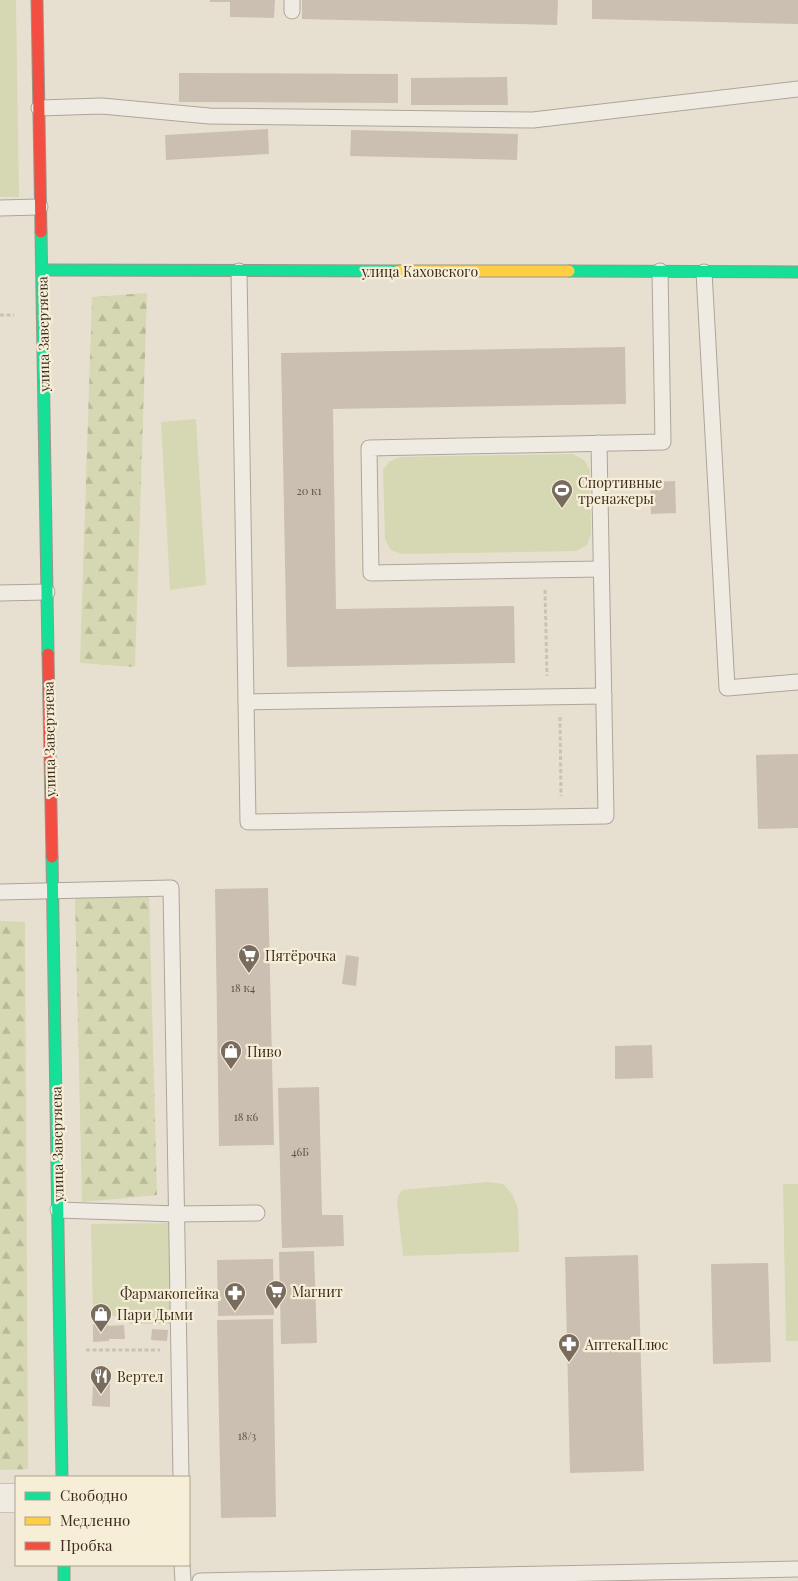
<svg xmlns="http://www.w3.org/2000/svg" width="798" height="1581" font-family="'Playfair Display',serif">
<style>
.green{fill:#d6d7b3}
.forest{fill:url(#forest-firs)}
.building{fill:#cbbfb2}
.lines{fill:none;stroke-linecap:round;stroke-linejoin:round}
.lane-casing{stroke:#ada599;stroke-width:17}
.street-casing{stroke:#ada599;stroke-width:29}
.fast-casing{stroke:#9c958a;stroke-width:13}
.slow-casing{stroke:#9c958a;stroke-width:13}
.jam-casing{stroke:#9c958a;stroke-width:13}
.path{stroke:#c8c2b9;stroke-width:3;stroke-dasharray:4 2.5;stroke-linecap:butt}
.lane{stroke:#efebe3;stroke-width:15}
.street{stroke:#efebe3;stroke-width:28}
.fast{stroke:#16e098;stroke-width:11}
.slow{stroke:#ffcf43;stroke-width:11}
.jam{stroke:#f24e42;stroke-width:11}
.labels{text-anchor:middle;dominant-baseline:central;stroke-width:4.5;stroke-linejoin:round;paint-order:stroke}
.number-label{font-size:11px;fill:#605244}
.street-label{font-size:14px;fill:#3d2e20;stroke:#f7eed8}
.poi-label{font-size:14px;fill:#3d2e20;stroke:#f7eed8;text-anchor:start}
</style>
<defs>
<pattern id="forest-firs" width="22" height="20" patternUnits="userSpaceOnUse" patternTransform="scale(1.25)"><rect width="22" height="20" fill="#d6d7b3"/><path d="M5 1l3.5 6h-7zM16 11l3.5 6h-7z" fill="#b9b99a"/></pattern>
</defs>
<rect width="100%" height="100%" fill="#e7e0d1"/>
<g class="green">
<polygon points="0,0 16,0 19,197 0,197"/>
<polygon points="196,419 206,585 170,590 161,422"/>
<polygon points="573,454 584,460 590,470 591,534 587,545 576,551 402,554 391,550 385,540 383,470 389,462 400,457"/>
<polygon points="488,1182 503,1184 513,1195 518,1209 519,1252 403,1256 397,1202 398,1196 402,1190"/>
<polygon points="783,1184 798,1184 798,1341 786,1341"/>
<polygon points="172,1223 174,1324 129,1324 128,1316 93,1316 91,1224"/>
</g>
<g class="forest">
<polygon points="147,293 135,667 80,663 92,297"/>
<polygon points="149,895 157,1195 82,1202 75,896"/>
<polygon points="0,921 25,922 28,1469 0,1470"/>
</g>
<g class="building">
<polygon points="210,0 275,0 274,18 230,17 230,2 210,2"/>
<polygon points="302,0 558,0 557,25 302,19"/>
<polygon points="592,0 798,0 798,24 592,19"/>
<polygon points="179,73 398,74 398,103 179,102"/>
<polygon points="507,77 508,105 411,105 411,78"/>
<polygon points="268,129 269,154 166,160 165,135"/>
<polygon points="351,130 518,134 517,160 350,156"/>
<polygon points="625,347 626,404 333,409 336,609 514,606 515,663 287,667 281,353"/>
<polygon points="675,481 676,513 651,514 650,482"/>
<polygon points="798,754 798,828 758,829 756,755"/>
<polygon points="268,888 274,1145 219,1146 215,889"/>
<polygon points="346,955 359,957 356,986 342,984"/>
<polygon points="652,1045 653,1078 615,1079 615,1046"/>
<polygon points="319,1087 322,1215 343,1215 344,1246 282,1248 278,1088"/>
<polygon points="314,1251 317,1343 281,1344 279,1252"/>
<polygon points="638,1255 644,1471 570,1473 565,1257"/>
<polygon points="273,1259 274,1315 218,1316 217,1260"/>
<polygon points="768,1263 771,1362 713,1364 711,1264"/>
<polygon points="273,1319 276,1517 221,1518 217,1320"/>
<polygon points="93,1324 108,1324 108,1326 124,1325 125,1339 109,1339 109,1341 93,1342"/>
<polygon points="152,1329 168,1330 167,1341 151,1340"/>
<polygon points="93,1383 110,1383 110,1407 92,1406"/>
</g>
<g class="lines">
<g class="lane-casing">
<g id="lane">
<polyline points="292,11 292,0"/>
<polyline points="39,108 102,106 209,116 533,120 798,89"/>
<polyline points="0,208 40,207"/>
<polyline points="239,271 248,822 606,816 599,443"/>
<polyline points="704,272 727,688 798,682"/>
<polyline points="601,569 371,573 369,448 663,442 660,271"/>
<polyline points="0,593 47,592"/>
<polyline points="246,702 604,696"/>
<polyline points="0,892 171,888 181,1477"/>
<polyline points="58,1210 176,1214 257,1213"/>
<polyline points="182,1565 183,1581"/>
<polyline points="200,1581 798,1569"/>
</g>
</g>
<g class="street-casing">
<polyline id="street" points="0,1498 16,1498"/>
</g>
<g class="fast-casing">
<g id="fast">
<polyline points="41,232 48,654"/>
<polyline points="42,270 399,271"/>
<polyline points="569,271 798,272"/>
<polyline points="52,857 62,1477"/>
<polyline points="64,1565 64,1581"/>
</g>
</g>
<g class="slow-casing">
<polyline id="slow" points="399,271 569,271"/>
</g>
<g class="jam-casing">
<g id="jam">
<polyline points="37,0 41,232"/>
<polyline points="48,654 52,857"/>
</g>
</g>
<g class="path">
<polyline points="0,315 14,315"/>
<polyline points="545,590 547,676"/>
<polyline points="560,717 561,796"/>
<polyline points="86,1350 160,1350"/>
</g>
<use href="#lane" class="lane"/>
<use href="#street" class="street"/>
<use href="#fast" class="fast"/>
<use href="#slow" class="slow"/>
<use href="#jam" class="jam"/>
</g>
<defs>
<g id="stadium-pin" transform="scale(1.125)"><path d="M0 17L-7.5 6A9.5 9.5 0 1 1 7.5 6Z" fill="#786c5e" stroke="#f7eed8"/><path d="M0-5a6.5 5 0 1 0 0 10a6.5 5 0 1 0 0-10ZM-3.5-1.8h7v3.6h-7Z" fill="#fff"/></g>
<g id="supermarket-pin" transform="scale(1.125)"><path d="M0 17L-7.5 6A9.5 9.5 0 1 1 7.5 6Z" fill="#786c5e" stroke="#f7eed8"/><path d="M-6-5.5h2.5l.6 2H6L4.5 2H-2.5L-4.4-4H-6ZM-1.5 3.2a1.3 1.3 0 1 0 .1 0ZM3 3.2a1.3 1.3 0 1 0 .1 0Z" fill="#fff"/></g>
<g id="shop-pin" transform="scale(1.125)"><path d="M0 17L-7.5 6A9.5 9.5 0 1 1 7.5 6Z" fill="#786c5e" stroke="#f7eed8"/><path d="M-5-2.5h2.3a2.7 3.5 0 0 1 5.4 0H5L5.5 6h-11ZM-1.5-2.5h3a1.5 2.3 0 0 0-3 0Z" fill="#fff"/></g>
<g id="pharmacy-pin" transform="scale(1.125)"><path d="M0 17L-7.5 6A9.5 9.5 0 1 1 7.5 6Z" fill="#786c5e" stroke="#f7eed8"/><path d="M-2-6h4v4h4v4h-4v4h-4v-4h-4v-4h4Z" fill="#fff"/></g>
<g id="restaurant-pin" transform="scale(1.125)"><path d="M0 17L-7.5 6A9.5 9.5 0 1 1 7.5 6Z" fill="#786c5e" stroke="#f7eed8"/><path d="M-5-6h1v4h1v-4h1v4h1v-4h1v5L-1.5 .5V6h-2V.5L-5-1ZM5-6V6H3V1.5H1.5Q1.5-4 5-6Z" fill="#fff"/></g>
</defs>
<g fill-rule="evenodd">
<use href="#stadium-pin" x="562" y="490"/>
<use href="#supermarket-pin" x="249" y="955"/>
<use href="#shop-pin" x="231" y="1051"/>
<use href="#supermarket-pin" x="276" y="1291"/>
<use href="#pharmacy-pin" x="235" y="1293"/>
<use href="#shop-pin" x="101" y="1314"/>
<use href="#pharmacy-pin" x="569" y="1344"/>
<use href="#restaurant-pin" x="101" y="1376"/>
</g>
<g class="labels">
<g class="number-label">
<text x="309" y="490">20 к1</text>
<text x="243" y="987">18 к4</text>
<text x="246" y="1116">18 к6</text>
<text x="300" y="1151">46Б</text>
<text x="247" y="1435">18/3</text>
</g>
<g class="street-label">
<text x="420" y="271">улица Каховского</text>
<text transform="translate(43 334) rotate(-91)">улица Завертяева</text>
<text transform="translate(49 739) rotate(-91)">улица Завертяева</text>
<text transform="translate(57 1144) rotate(-91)">улица Завертяева</text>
</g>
<g class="poi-label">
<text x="578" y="482">Спортивные<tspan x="578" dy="16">тренажеры</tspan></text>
<text x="265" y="955">Пятёрочка</text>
<text x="247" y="1051">Пиво</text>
<text x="292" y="1291">Магнит</text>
<text x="219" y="1293" text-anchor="end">Фармакопейка</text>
<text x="117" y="1314">Пари Дыми</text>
<text x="585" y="1344">АптекаПлюс</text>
<text x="117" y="1376">Вертел</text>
</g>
</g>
<rect x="15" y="1476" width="175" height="90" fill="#f7eed8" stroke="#ada18e"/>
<rect x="25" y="1492" width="25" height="8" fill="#16e098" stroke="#ada18e"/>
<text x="60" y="1501" font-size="15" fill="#3d2e20">Свободно</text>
<rect x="25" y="1517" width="25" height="8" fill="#ffcf43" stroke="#ada18e"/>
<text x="60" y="1526" font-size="15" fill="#3d2e20">Медленно</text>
<rect x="25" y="1542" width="25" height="8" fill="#f24e42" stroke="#ada18e"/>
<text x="60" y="1551" font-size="15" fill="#3d2e20">Пробка</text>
</svg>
